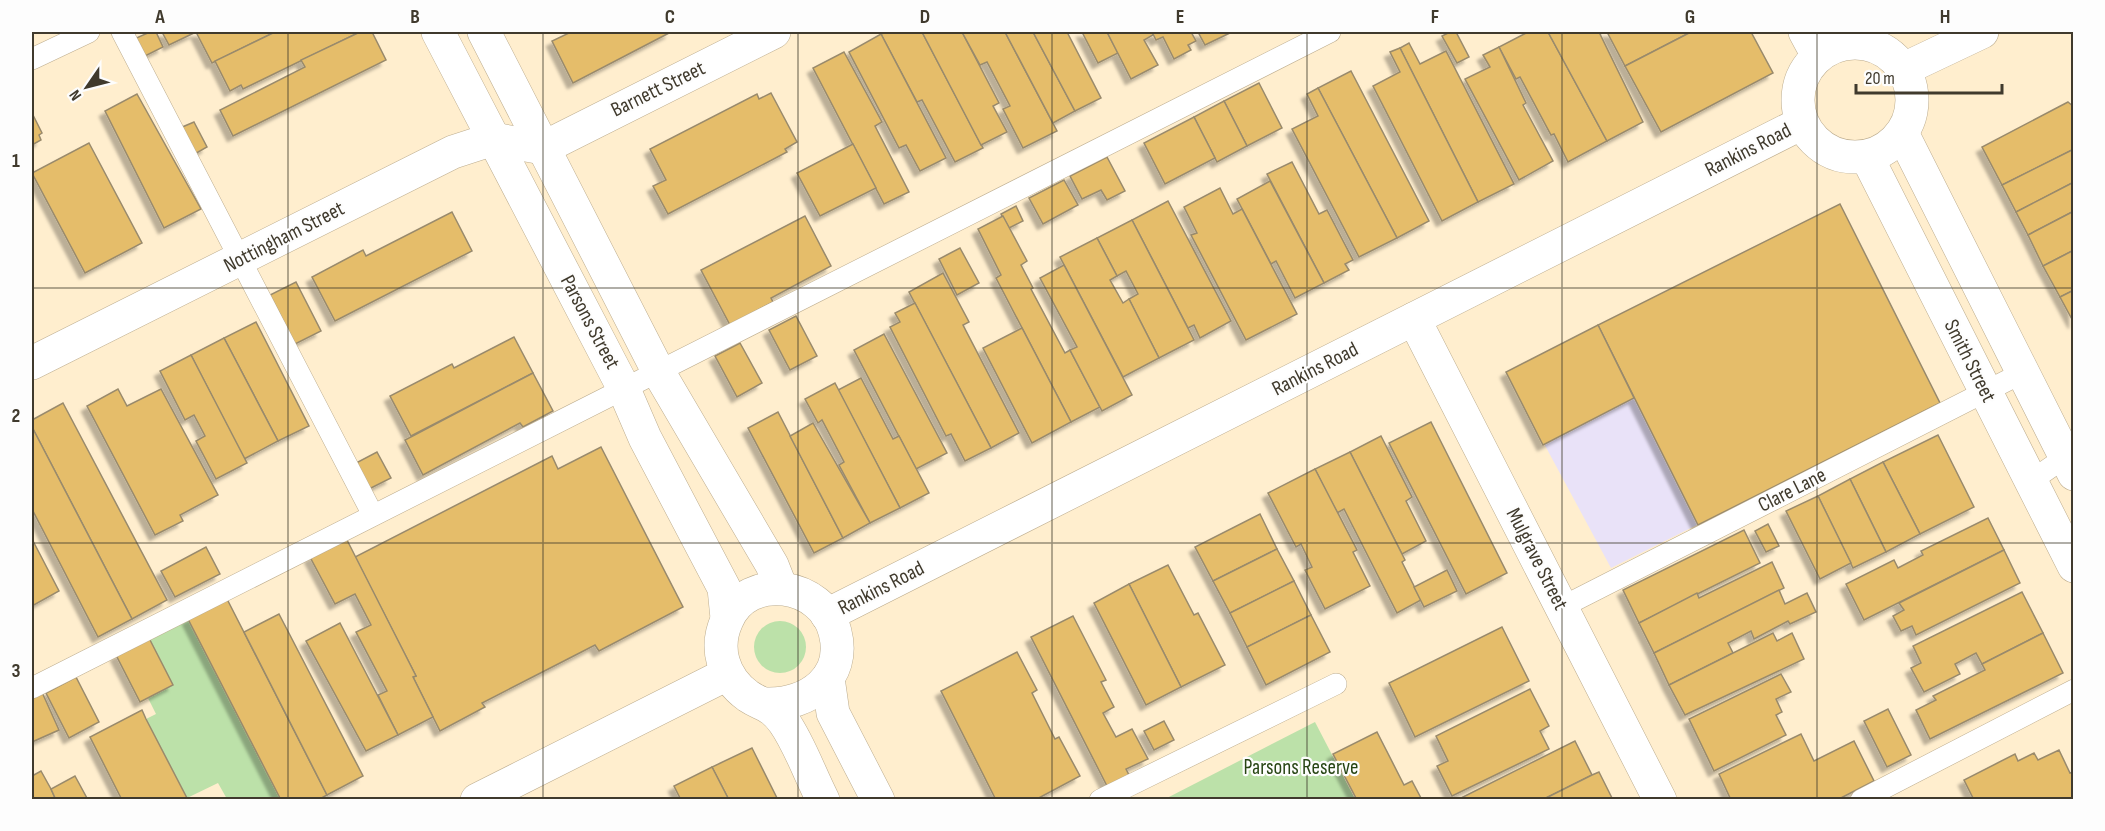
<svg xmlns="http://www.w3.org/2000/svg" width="2105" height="831" font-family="'Sofia Sans Condensed',sans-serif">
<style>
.industrial{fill:#e9e2f8}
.green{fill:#bce1a9}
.building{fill:#e5bd6b;stroke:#998a6c;stroke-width:1.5;filter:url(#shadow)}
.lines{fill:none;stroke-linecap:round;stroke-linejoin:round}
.lane-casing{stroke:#bdad8f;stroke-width:22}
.street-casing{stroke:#bdad8f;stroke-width:34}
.lane{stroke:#fff;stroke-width:21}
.street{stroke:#fff;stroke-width:33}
.grid{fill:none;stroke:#403a2d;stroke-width:1.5;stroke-opacity:0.55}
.labels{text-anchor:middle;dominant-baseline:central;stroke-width:4.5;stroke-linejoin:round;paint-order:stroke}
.street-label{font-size:21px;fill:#403a2d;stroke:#fdfdfd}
.park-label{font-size:21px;fill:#274514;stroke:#fdfdfd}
.neatline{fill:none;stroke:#403a2d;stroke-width:2}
.grid-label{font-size:20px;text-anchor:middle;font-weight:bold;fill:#403a2d}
</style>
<defs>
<filter id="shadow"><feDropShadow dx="-5.5" dy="5.5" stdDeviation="1.5" flood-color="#0004"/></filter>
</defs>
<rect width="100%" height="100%" fill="#ffeece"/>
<polygon class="industrial" points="1840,204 1940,403 1611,568 1506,373"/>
<g class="green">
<polygon points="188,619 281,799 227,799 218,783 187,798 146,719 156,714 148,698 149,638"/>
<circle cx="780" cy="647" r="26"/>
<polygon points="1315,722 1355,799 1165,799"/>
</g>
<g class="building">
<polygon points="150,32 156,32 163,47 143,57 134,39"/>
<polygon points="162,32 196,32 169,45"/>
<polygon points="196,32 275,32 212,63"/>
<polygon points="275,32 360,32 243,89 241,85 230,91 215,61"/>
<polygon points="360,32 372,32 386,60 233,136 220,110 305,67 301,60"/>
<polygon points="571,32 671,32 573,83 552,41"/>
<polygon points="887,32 922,32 983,148 955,162 922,100 917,102 881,34"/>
<polygon points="922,32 962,32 999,103 993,106 1007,132 981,145"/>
<polygon points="962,32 1005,32 1057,131 1023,148 1003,109 1010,106 987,62 980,65"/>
<polygon points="1005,32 1033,32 1075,111 1053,123"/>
<polygon points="1033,32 1067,32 1101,98 1075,111"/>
<polygon points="1082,32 1107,32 1118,53 1098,63"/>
<polygon points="1107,32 1152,32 1153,35 1144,40 1158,65 1131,79"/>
<polygon points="1152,32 1191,32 1196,41 1188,45 1191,50 1174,59 1163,37 1156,40"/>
<polygon points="1198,32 1232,32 1205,45"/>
<polygon points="1450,32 1456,32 1469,57 1457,63 1442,36"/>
<polygon points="1528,32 1548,32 1607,141 1568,162 1554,134 1551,135 1520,77 1516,79 1499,47"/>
<polygon points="1548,32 1604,32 1600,34 1643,122 1607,141"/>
<polygon points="1607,32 1691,32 1625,66"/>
<polygon points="1691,32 1751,32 1773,73 1661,132 1625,66"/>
<polygon points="881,34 946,158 920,171 906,145 899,148 849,52"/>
<polygon points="1409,43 1420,64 1446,51 1514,184 1478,202 1400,48"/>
<polygon points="1499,47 1526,103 1523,105 1553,161 1519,180 1465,79 1490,67 1483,55"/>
<polygon points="1400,48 1478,202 1442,221 1373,86 1400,72 1390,52"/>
<polygon points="844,52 882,122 875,126 909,192 884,204 813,68"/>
<polygon points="1351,71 1429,221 1397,238 1318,88"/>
<polygon points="1259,83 1282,128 1247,146 1224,101"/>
<polygon points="1318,88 1397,238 1359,257 1292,129 1318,116 1307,94"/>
<polygon points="771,93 797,142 785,149 787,152 668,214 653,186 666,180 650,149 757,94 759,99"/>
<polygon points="137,94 201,209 164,228 105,111"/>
<polygon points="1224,101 1247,146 1217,162 1194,117"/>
<polygon points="2068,102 2074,107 2074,149 2002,185 1982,147"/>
<polygon points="32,113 42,133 39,135 41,140 32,145"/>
<polygon points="1194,117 1215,158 1165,184 1144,143"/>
<polygon points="194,122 207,147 193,155 180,128"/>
<polygon points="89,143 142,243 85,273 32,173"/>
<polygon points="853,144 876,188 820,216 797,173"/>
<polygon points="2074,149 2074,182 2016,212 2002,185"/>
<polygon points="1107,157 1125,191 1107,200 1101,190 1082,199 1070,176"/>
<polygon points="1292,162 1319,214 1327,210 1353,260 1345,264 1349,270 1324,283 1267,174"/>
<polygon points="1064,180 1078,205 1043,224 1029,198"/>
<polygon points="1270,181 1324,283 1295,298 1276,261 1271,264 1237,199"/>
<polygon points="2074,182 2074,211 2028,235 2016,212"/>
<polygon points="1220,188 1233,214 1242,209 1297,314 1246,340 1191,235 1197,233 1184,207"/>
<polygon points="1168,201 1231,321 1200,338 1194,325 1188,328 1132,220"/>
<polygon points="1840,204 1940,403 1698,525 1598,325"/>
<polygon points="1016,206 1023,221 1009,228 1001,214"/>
<polygon points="2074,211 2074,250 2043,266 2028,235"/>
<polygon points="452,212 472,251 335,321 312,277 363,250 366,256"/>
<polygon points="805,216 831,266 771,298 773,302 730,325 701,270"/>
<polygon points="1003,216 1027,261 1021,265 1033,288 1031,289 1065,353 1070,350 1100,407 1071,422 996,278 1001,275 978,229"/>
<polygon points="1132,220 1194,340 1159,358 1129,299 1138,294 1126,271 1117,276 1097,238"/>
<polygon points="1097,238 1117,276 1110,280 1123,303 1129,299 1159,358 1123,377 1060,257"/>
<polygon points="960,248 979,283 957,295 939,259"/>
<polygon points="2074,250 2074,290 2060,297 2043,266"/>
<polygon points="1064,265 1132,395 1102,411 1070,350 1077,347 1040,278"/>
<polygon points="943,273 969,322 963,325 1019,433 991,448 909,292"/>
<polygon points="296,282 321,331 295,344 270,295"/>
<polygon points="2074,290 2074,323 2060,297"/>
<polygon points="915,303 991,448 965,461 951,434 946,436 890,327 900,322 895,313"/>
<polygon points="796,316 817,356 790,370 769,330"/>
<polygon points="256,322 309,426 278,441 224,338"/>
<polygon points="1598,325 1634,398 1543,445 1506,372"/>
<polygon points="1022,328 1071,422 1032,443 983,348"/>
<polygon points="884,334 947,453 916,469 854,350"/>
<polygon points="514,337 533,373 411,436 390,396 452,364 454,368"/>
<polygon points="224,338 278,441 244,459 191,355"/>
<polygon points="740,343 762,383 737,397 715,356"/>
<polygon points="191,355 247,463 216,479 196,441 205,436 194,415 185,420 160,371"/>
<polygon points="533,373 553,411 523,427 520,423 423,475 405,440"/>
<polygon points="861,378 893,439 899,436 929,493 900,508 838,390"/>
<polygon points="835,383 900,508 870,523 839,465 844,462 822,420 818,423 805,399"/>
<polygon points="118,389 127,406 161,389 218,495 180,515 183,521 155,535 87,406"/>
<polygon points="63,403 167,600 132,619 32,427 32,420"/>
<polygon points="778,412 843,538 814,553 748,428"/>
<polygon points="1431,422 1507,573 1466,594 1389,443"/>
<polygon points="813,423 870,523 843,538 790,436"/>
<polygon points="32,427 132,619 98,637 32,509"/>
<polygon points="1938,435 1974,507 1920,534 1883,462"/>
<polygon points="1381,436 1412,497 1406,501 1426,541 1402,554 1350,452"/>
<polygon points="601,447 683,607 599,651 595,645 560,663 482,703 485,707 440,731 413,677 416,676 355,557 552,456 558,469"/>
<polygon points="377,452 391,478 369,489 356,463"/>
<polygon points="1350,452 1405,560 1402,562 1421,600 1397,613 1344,509 1337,513 1315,469"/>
<polygon points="1883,462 1920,534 1886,552 1850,479"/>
<polygon points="1315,469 1357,550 1353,552 1370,586 1325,609 1305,570 1312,567 1301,544 1296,547 1268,493"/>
<polygon points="1850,479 1886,552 1853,568 1818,496"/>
<polygon points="1818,496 1851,563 1820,579 1786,511"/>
<polygon points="1260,514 1277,549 1213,581 1195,547"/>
<polygon points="1988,518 2004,550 1864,620 1846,584 1894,560 1898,568 1923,555 1921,551"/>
<polygon points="1768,524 1779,546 1766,552 1755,531"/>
<polygon points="1744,530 1760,563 1639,623 1623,590"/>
<polygon points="346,538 416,676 413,677 433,717 398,735 378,695 387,691 356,632 371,625 355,594 335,604 310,557"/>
<polygon points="32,539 59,591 32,606"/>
<polygon points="206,547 220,574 175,597 161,571"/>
<polygon points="1277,549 1294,581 1230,613 1213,581"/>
<polygon points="2004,550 2020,583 1916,635 1912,626 1901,631 1893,616 1904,610 1899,603"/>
<polygon points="1772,562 1784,588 1654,653 1639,623 1697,593 1699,598"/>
<polygon points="1168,565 1194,615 1198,613 1225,665 1181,687 1129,584"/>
<polygon points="1447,570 1457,591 1424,607 1414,587"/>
<polygon points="1294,581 1311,615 1247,647 1230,613"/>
<polygon points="1129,584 1181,687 1146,705 1094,603"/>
<polygon points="1779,590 1785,604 1807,593 1816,612 1790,624 1788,621 1754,639 1751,631 1728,643 1733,653 1669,685 1654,653"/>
<polygon points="2022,592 2043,633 1982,664 1976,653 1955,664 1960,674 1924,692 1911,668 1921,663 1913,646"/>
<polygon points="227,599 327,795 318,800 281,800 188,619"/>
<polygon points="279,614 363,776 327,795 244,632"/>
<polygon points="1311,615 1330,652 1266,685 1247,647"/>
<polygon points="1073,616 1106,680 1101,682 1114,707 1103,713 1116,737 1132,729 1148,759 1126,769 1129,775 1107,786 1031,637"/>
<polygon points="340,623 398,735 366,751 306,641"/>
<polygon points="1502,627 1529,681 1415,737 1389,683"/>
<polygon points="1773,633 1777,641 1792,633 1804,659 1685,715 1669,685"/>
<polygon points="2043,633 2063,673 1930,739 1916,710 1936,700 1933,696 1985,670 1982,664"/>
<polygon points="149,638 173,685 140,702 116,655"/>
<polygon points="1017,652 1037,690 1032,693 1055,739 1059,737 1080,776 1035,800 996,800 941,691"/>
<polygon points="1781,674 1791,692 1776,699 1782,712 1776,715 1786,735 1714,771 1689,719"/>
<polygon points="76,677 99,722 69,738 46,693"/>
<polygon points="1530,689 1549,726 1540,731 1549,749 1452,796 1437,766 1448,761 1436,736"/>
<polygon points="41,690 59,730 32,742 32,694"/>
<polygon points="1888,709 1911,755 1887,767 1864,721"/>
<polygon points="142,710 146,719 188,800 122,800 90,737"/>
<polygon points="1164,721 1174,740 1154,750 1144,731"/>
<polygon points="1377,732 1404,785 1412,781 1422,800 1357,800 1333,754"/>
<polygon points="1801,734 1814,761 1854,741 1874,781 1837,800 1731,800 1719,774"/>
<polygon points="1575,741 1592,775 1542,800 1457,800"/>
<polygon points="752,748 778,800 729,800 712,767"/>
<polygon points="2059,750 2070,773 2074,772 2074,800 1974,800 1964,780 2015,754 2018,761 2034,753 2038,760"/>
<polygon points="712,767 729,800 681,800 674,786"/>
<polygon points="41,771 51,789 56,800 32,800 32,776"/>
<polygon points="1599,772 1613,800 1542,800 1592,775"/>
<polygon points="75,776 88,800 56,800 51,789"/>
</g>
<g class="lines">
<g class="lane-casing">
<g id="lane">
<polyline points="122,32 373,515"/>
<polyline points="32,59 89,32"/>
<polyline points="2031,481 2074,451"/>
<polyline points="1562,607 2022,373"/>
<polyline points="32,688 1330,32"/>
<polyline points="1100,800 1336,684"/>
<polyline points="1861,800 2074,690"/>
</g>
</g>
<g class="street-casing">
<g id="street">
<polyline points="438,32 623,387 645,438 724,588 727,618"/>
<polyline points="484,32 658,371 772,565 781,588"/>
<polyline points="1805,32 1818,56"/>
<circle cx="1855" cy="100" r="57"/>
<polyline points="1904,69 1982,32"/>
<polyline points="1902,133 2074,474"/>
<polyline points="1867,157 2074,566"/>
<polyline points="1414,319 1660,800"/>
<polyline points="32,363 453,152 493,139 543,148 774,32"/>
<polyline points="827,615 1802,123"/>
<polyline points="828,678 833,713 878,800"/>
<path d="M767 704C808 705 847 678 835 632 823 583 748 571 727 620 714 648 723 678 748 696 763 706 771 704 784 722 800 745 810 775 823 800"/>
<polyline points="477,800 727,674"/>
</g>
</g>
<use href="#lane" class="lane"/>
<use href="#street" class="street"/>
</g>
<path class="grid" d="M288 32V800M543 32V800M798 32V800M1052 32V800M1307 32V800M1562 32V800M1817 32V800M32 288H2074M32 543H2074"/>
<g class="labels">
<g class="street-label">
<text transform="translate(658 89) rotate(-26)">Barnett Street</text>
<text transform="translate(1748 150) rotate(-27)">Rankins Road</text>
<text transform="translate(284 237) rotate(-27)">Nottingham Street</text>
<text transform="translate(590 322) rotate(62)">Parsons Street</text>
<text transform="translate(1970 361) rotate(63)">Smith Street</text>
<text transform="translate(1315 369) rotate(-27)">Rankins Road</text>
<text transform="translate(1792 490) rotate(-27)">Clare Lane</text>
<text transform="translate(1537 559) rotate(63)">Mulgrave Street</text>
<text transform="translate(881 588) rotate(-27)">Rankins Road</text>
</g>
<g class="park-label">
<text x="1301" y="767">Parsons Reserve</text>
</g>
</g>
<rect width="2105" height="831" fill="none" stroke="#fdfdfd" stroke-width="66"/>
<g transform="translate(87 87) rotate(235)" stroke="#fdfdfd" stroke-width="4.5" paint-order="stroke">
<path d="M0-4.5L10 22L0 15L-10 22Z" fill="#403a2d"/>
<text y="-9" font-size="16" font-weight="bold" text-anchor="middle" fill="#403a2d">N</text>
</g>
<path d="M1856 84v9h146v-9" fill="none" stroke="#403a2d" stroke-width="3"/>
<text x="1865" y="84" font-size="18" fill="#403a2d" stroke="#fdfdfd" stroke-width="4.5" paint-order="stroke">20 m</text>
<rect x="33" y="33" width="2039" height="765" class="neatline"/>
<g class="grid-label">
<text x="160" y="23">A</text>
<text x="415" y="23">B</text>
<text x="670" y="23">C</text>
<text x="925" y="23">D</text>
<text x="1180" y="23">E</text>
<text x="1435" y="23">F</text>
<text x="1690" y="23">G</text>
<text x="1945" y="23">H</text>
<text x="16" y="167">1</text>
<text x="16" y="422">2</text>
<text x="16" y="677">3</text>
</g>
</svg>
